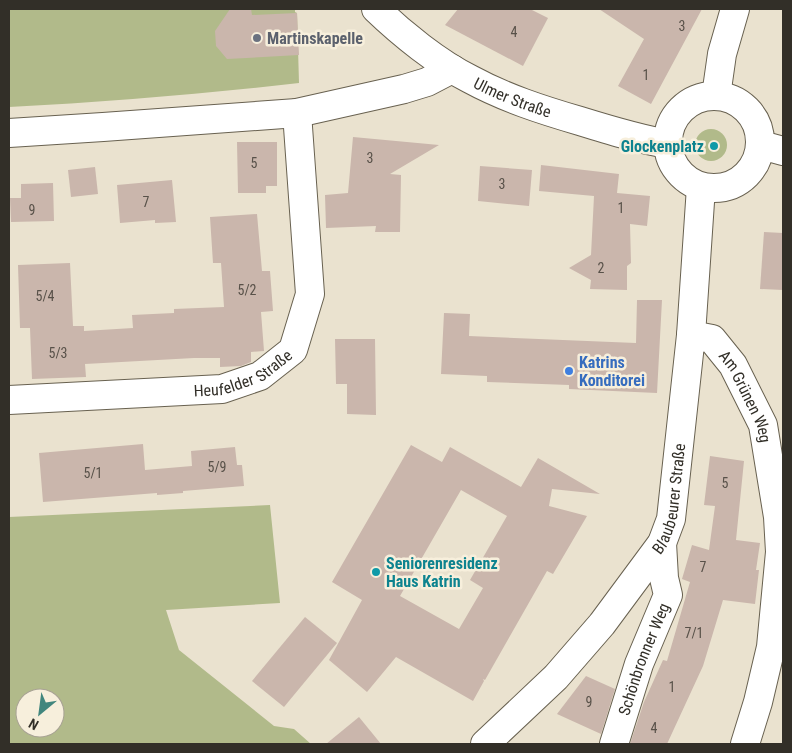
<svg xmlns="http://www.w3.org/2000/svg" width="792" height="753" font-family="'Roboto Condensed',sans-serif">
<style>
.green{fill:#b1ba8a;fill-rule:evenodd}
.building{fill:#cab6ac;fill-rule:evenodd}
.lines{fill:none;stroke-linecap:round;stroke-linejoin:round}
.minor-casing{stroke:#686150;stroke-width:30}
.tertiary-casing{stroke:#686150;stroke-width:30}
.minor{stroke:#fff;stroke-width:28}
.tertiary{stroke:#fff;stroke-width:28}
.worship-dot{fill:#6b7280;stroke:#f7efdc;stroke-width:2}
.culture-dot{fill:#0f9aa8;stroke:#f7efdc;stroke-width:2}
.shop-dot{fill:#3f7fe0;stroke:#f7efdc;stroke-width:2}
.labels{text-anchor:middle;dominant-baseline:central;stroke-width:5;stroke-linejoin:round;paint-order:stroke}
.number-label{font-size:14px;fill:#585149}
.worship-label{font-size:16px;font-weight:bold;fill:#5b616d;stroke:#f7efdc;text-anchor:start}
.street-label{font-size:16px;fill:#322f28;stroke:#f7efdc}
.culture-label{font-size:16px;font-weight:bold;fill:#0d838f;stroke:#f7efdc;text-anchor:end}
.shop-label{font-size:16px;font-weight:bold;fill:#366cbe;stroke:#f7efdc;text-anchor:start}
</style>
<rect width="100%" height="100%" fill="#eae2cf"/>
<g class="green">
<path d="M9 9H295V12L297 13 299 83C203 94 106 102 9 107Z"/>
<circle cx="711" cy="145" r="16"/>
<path d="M270 505 280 603 166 610 179 650 274 726 294 729 311 744H9V517ZM25 698H55V728H25Z"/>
</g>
<g class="building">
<polygon points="230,9 251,9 252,15 297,13 299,55 227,59 216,46 215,31"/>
<polygon points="458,9 530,9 548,18 523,66 445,25"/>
<polygon points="599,9 702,9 651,104 618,86 644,39"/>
<polygon points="353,137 439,145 390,174 401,175 400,232 375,232 376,226 326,228 325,195 348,193"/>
<polygon points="237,142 277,142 277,186 266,186 266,193 238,193"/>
<polygon points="541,165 619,174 617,193 650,196 647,226 630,224 631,263 627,266 627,290 590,289 591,280 569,268 591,255 594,196 539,191"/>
<polygon points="480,166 532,170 529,206 478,201"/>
<polygon points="95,167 98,194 71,197 68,170"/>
<polygon points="172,180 176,222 155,223 155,220 120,223 117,185"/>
<polygon points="53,183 54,221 11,222 10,198 21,198 21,184"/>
<polygon points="257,214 262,271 270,271 273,311 261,312 264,351 251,352 251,362 241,366 220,367 220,358 194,358 85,364 86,377 32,379 30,328 20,328 18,265 70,263 73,326 84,326 84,331 133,328 132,315 174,313 174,309 224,307 221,263 213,263 210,217"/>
<polygon points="764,232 783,233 783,290 760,289"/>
<polygon points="637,300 662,300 657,393 569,389 569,385 487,382 487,376 441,374 444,313 470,314 469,336 636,343"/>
<polygon points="335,339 375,339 376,415 347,414 347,384 336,384"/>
<polygon points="143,444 145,470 192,466 191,451 235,447 237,465 242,465 244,486 183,491 183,493 157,495 157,493 43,502 39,453"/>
<path d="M411 445 442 462 450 447 521 487 538 458 600 494 552 489 549 506 587 516 553 574 547 571 485 680 483 679 484 681 473 701 396 657 367 692 329 660 362 600 332 582ZM461 490 507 516 470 580 483 588 459 629 400 596Z"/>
<polygon points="710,456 744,461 736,540 760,543 756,570 759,570 755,604 723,600 703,666 667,744 630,744 644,702 663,660 667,661 690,582 682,579 692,545 709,550 715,506 704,505"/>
<polygon points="305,617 337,643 284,707 252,681"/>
<polygon points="586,676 615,689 601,734 557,714"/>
<polygon points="359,717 381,744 326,744"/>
</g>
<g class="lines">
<g class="minor-casing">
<g id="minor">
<polyline points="9,133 103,127 297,113 404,89 427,82 452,69"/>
<path id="s1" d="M691 335 712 339 733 365 763 425 778 517 780 552 771 647 758 702 745 744"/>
<path id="s2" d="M9 400 222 389 260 376 293 350 310 294 297 113"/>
<path id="s3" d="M614 744 639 664 668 595 664 578 662 543"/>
</g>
</g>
<g class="tertiary-casing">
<g id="tertiary">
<path id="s4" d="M376 9C402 34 438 63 470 79 505 98 542 110 580 121 609 130 638 139 668 144"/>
<circle cx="714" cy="142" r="46"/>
<polyline points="716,96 722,54 735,9"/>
<polyline points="761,145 783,151"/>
<path id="s5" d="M485 744 556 677 602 624 662 543 671 519 691 335 701 187"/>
</g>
</g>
<use href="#minor" class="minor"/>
<use href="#tertiary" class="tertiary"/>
</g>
<circle class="worship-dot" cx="257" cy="38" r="5"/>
<g class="culture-dot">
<circle cx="714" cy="146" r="5"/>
<circle cx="376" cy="572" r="5"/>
</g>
<circle class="shop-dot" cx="569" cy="371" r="5"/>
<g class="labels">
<g class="number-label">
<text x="682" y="26">3</text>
<text x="514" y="32">4</text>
<text x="646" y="75">1</text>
<text x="370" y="158">3</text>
<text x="254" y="163">5</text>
<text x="502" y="184">3</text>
<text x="146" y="202">7</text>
<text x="621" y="208">1</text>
<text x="32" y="210">9</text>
<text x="601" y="268">2</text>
<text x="247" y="290">5/2</text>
<text x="45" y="296">5/4</text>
<text x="58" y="353">5/3</text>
<text x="217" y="467">5/9</text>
<text x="93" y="473">5/1</text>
<text x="725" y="483">5</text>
<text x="703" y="567">7</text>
<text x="694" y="633">7/1</text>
<text x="672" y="687">1</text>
<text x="589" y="702">9</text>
<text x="654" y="728">4</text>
</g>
<g class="worship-label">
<text x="267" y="38">Martinskapelle</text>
</g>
<g class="street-label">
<text stroke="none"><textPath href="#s4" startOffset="164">Ulmer Straße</textPath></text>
<text stroke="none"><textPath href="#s2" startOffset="238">Heufelder Straße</textPath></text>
<text stroke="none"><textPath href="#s1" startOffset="89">Am Grünen Weg</textPath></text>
<text stroke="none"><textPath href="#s5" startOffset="314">Blaubeurer Straße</textPath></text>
<text stroke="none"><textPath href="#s3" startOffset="90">Schönbronner Weg</textPath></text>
</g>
<g class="culture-label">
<text x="704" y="146">Glockenplatz</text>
<text x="386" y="563" text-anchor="start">Seniorenresidenz<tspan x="386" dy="18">Haus Katrin</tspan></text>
</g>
<g class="shop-label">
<text x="579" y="362">Katrins<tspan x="579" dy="18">Konditorei</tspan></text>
</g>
</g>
<rect width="792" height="753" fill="none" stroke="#322f28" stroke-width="20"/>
<g transform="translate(40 713) rotate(209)"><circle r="24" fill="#f7efdc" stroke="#a8a294"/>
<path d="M0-4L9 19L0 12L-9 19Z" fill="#41867d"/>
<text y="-8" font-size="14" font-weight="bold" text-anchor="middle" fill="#322f28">N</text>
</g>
</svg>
